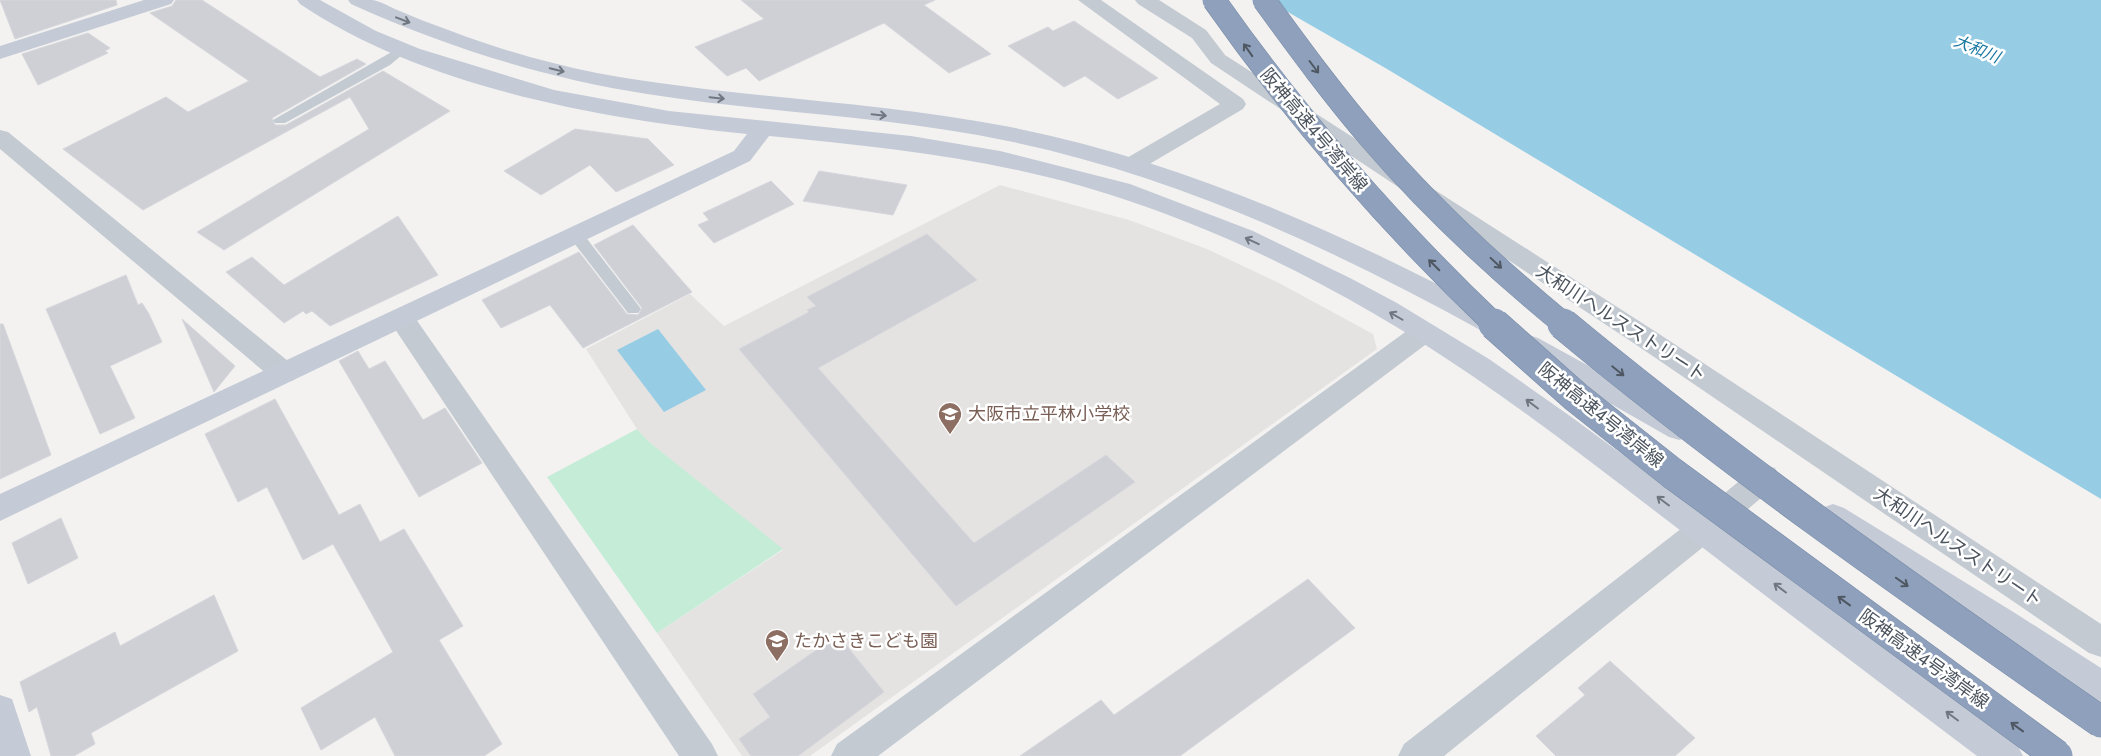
<svg xmlns="http://www.w3.org/2000/svg" width="2101" height="756" font-family="Jost,'Noto Sans JP',sans-serif">
<style>
.education{fill:#e4e3e2}
.green{fill:#c5ecd7}
.water{fill:#96cde5}
.building{fill:#cfd0d5;stroke:#d6d7dc}
.lines{fill:none;stroke-linecap:round;stroke-linejoin:round}
.lane{fill:#c3cad1;fill-rule:evenodd}
.street{fill:#c3cad1;fill-rule:evenodd}
.secondary{fill:#c4cbd6;fill-rule:evenodd}
.highway-bridge-far1-casing{stroke:#798ba7;stroke-width:24;stroke-linecap:butt}
.highway-bridge-casing{stroke:#798ba7;stroke-width:32;stroke-linecap:butt}
.highway-bridge-far1{stroke:#8ea0bb;stroke-width:23}
.highway-bridge{stroke:#8ea0bb;stroke-width:31}
.oneway{stroke:#6f7781}
.oneway2{stroke:#4e5762}
.labels{text-anchor:middle;dominant-baseline:central;stroke-width:5;stroke-linejoin:round;paint-order:stroke}
.far-water-label{font-size:16px;font-style:italic;fill:#1979a1;stroke:#fff}
.street-label{font-size:18px;fill:#4b535d;stroke:#fff}
.education-label{font-size:18px;fill:#785e54;stroke:#fff;text-anchor:start}
</style>
<rect width="100%" height="100%" fill="#f3f2f1"/>
<polygon class="education" points="1000,185 1129,220 1207,249 1279,283 1373,334 1377,349 810,756 742,756 657,633 783,550 648,441 637,429 586,349 690,294 724,326"/>
<polygon class="green" points="637,429 648,441 783,549 657,633 547,477"/>
<g class="water">
<polygon points="1267,0 2101,0 2101,499 1387,69"/>
<polygon points="658,329 706,390 664,412 617,350"/>
</g>
<g class="building">
<polygon points="0,0 116,0 117,5 15,39"/>
<polygon points="176,0 202,0 320,77 357,59 366,64 272,118 275,125 286,125 383,71 450,111 224,250 197,232 369,129 350,97 143,210 63,149 166,97 188,112 249,81 150,13 172,6"/>
<polygon points="741,0 935,0 924,5 991,54 949,73 884,23 759,81 746,68 727,76 695,47 764,19"/>
<polygon points="1074,21 1158,78 1118,99 1085,76 1064,87 1008,46 1048,27 1053,31"/>
<polygon points="88,33 110,48 105,51 108,53 38,85 22,54"/>
<polygon points="575,129 648,139 674,165 616,192 590,165 541,195 504,171"/>
<polygon points="819,171 907,185 893,215 803,201"/>
<polygon points="771,181 794,204 714,243 698,225 709,220 703,213"/>
<polygon points="398,216 438,275 330,326 312,311 306,314 303,311 284,323 226,272 252,257 284,285"/>
<polygon points="633,225 692,292 583,348 550,305 501,328 482,300 579,252 627,314 638,315 642,308 594,245"/>
<polygon points="927,234 977,280 818,368 974,543 1106,455 1135,482 956,606 739,349 809,312 807,310 816,306 807,297"/>
<polygon points="126,275 138,305 142,303 149,314 162,342 110,366 135,418 100,434 46,309"/>
<polygon points="182,319 235,366 214,392"/>
<polygon points="0,324 3,324 51,455 0,479"/>
<polygon points="358,351 369,369 385,361 423,420 445,408 482,463 419,497 339,361"/>
<polygon points="275,399 339,515 360,504 380,542 404,529 463,626 439,640 502,744 484,756 395,756 375,717 321,750 301,708 393,652 333,544 303,560 267,487 238,502 205,434"/>
<polygon points="61,518 78,558 28,584 12,543"/>
<polygon points="1308,579 1355,628 1180,756 1020,756 1101,700 1114,715"/>
<polygon points="214,595 238,651 91,733 95,744 74,756 51,756 37,707 29,712 20,682 115,632 120,646"/>
<polygon points="838,635 884,692 798,756 751,756 739,739 770,717 753,694"/>
<polygon points="1610,661 1695,738 1675,756 1556,756 1536,736 1585,695 1578,688"/>
</g>
<g class="lines">
<g class="lane">
<polygon points="402,46 408,50 390,65 285,123 275,123 273,120"/>
<polygon points="576,230 581,231 638,305 641,309 638,313 628,313 571,239 569,235 571,231"/>
</g>
<g class="street">
<polygon points="1078,0 1101,0 1243,99 1246,104 1243,109 1141,169 1133,171 1125,169 1121,164 1125,159 1220,104"/>
<polygon points="1135,0 1159,0 1206,30 1225,55 1653,330 2101,624 2101,657 2089,653 1635,344 1211,63 1192,38 1138,4"/>
<polygon points="0,130 8,132 294,366 298,373 294,380 284,383 274,380 0,149"/>
<polygon points="402,309 411,312 712,744 718,756 679,756 393,326 389,319 393,312"/>
<polygon points="1424,322 1433,325 1437,332 1433,339 878,756 831,756 837,744 1415,325"/>
<polygon points="1765,465 1775,468 1780,477 1775,486 1713,539 1444,756 1398,756 1404,744 1691,521 1755,468"/>
</g>
<g class="secondary">
<polygon points="144,0 174,0 171,4 0,59 0,46"/>
<path d="M297 0H320L376 31 420 49 554 90 669 111 911 136 1000 151 1130 184 1253 231 1350 278 1397 303 1489 359 1570 416 2017 744 2023 756H1977C1875 679 1773 602 1672 524 1606 474 1540 422 1471 375 1360 299 1239 236 1111 195 999 159 885 147 769 136L750 161 0 521V494L734 151 747 134C601 119 423 87 300 4Z"/>
<path d="M348 0C356 0 365 0 372 0 380 1 388 6 395 9 413 17 432 24 451 31 498 49 547 63 597 73 732 98 870 100 1005 126 1181 160 1343 233 1500 317L1504 324 1500 331 1491 334 1482 331C1331 248 1177 176 1008 141 889 116 766 113 647 94 544 78 446 47 351 4Z"/>
<polygon points="1529,335 1538,338 1689,421 1693,429 1689,437 1679,440 1669,437 1520,352 1516,345 1520,338"/>
<polygon points="1833,504 1844,508 2015,613 2101,668 2101,703 2089,698 1993,633 1822,526 1818,517 1822,508"/>
<polygon points="0,695 12,699 31,756 0,756"/>
</g>
<g class="highway-bridge-far1-casing">
<g id="highway-bridge-far1">
<path d="M1214 0C1297 118 1391 226 1495 325"/>
<path d="M1264 0C1299 48 1334 96 1373 141 1429 206 1499 271 1565 325"/>
</g>
</g>
<g class="highway-bridge-casing">
<g id="highway-bridge">
<polyline points="1494,324 1576,397 1672,473 2057,756"/>
<path d="M1563 324C1735 467 1918 594 2101 722"/>
</g>
</g>
<use href="#highway-bridge-far1" class="highway-bridge-far1"/>
<use href="#highway-bridge" class="highway-bridge"/>
</g>
<defs><path id="oneway-shaft" d="M-6 0H5M1.5-3L5.5 0L1.5 3" fill="none" stroke-width="1.6" stroke-linecap="round" stroke-linejoin="round" transform="scale(1.25)"/></defs>
<g class="oneway">
<use href="#oneway-shaft" transform="translate(403 20) rotate(21)"/>
<use href="#oneway-shaft" transform="translate(557 70) rotate(13)"/>
<use href="#oneway-shaft" transform="translate(717 98) rotate(6)"/>
<use href="#oneway-shaft" transform="translate(879 115) rotate(6)"/>
<use href="#oneway-shaft" transform="translate(1252 241) rotate(-155)"/>
<use href="#oneway-shaft" transform="translate(1396 316) rotate(-150)"/>
<use href="#oneway-shaft" transform="translate(1532 404) rotate(-143)"/>
<use href="#oneway-shaft" transform="translate(1663 501) rotate(-143)"/>
<use href="#oneway-shaft" transform="translate(1780 588) rotate(-143)"/>
<use href="#oneway-shaft" transform="translate(1952 716) rotate(-143)"/>
</g>
<g class="oneway2">
<use href="#oneway-shaft" transform="translate(1248 50) rotate(-125)"/>
<use href="#oneway-shaft" transform="translate(1314 67) rotate(53)"/>
<use href="#oneway-shaft" transform="translate(1496 263) rotate(43)"/>
<use href="#oneway-shaft" transform="translate(1434 265) rotate(-135)"/>
<use href="#oneway-shaft" transform="translate(1618 371) rotate(39)"/>
<use href="#oneway-shaft" transform="translate(1902 582) rotate(35)"/>
<use href="#oneway-shaft" transform="translate(1844 601) rotate(-144)"/>
<use href="#oneway-shaft" transform="translate(2017 727) rotate(-144)"/>
</g>
<defs>
<g id="school-pin" transform="scale(1.25)"><path d="M0 17L-7.5 6A9.5 9.5 0 1 1 7.5 6Z" fill="#8d6e63" stroke="#fff"/><path d="M0-5L7-2L0 1L-7-2ZM-4 1L0 2.5L4 1V4Q0 6-4 4Z" fill="#fff"/></g>
</defs>
<g fill-rule="evenodd">
<use href="#school-pin" x="950" y="414"/>
<use href="#school-pin" x="777" y="641"/>
</g>
<g class="labels">
<g class="far-water-label">
<text transform="translate(1977 49) rotate(22)">大和川</text>
</g>
<g class="street-label">
<text transform="translate(1314 130) rotate(50)">阪神高速4号湾岸線</text>
<text transform="translate(1621 323) rotate(33)">大和川ヘルスストリート</text>
<text transform="translate(1601 415) rotate(39)">阪神高速4号湾岸線</text>
<text transform="translate(1958 547) rotate(34)">大和川ヘルスストリート</text>
<text transform="translate(1924 659) rotate(36)">阪神高速4号湾岸線</text>
</g>
<g class="education-label">
<text x="968" y="414">大阪市立平林小学校</text>
<text x="794" y="641">たかさきこども園</text>
</g>
</g>
</svg>
